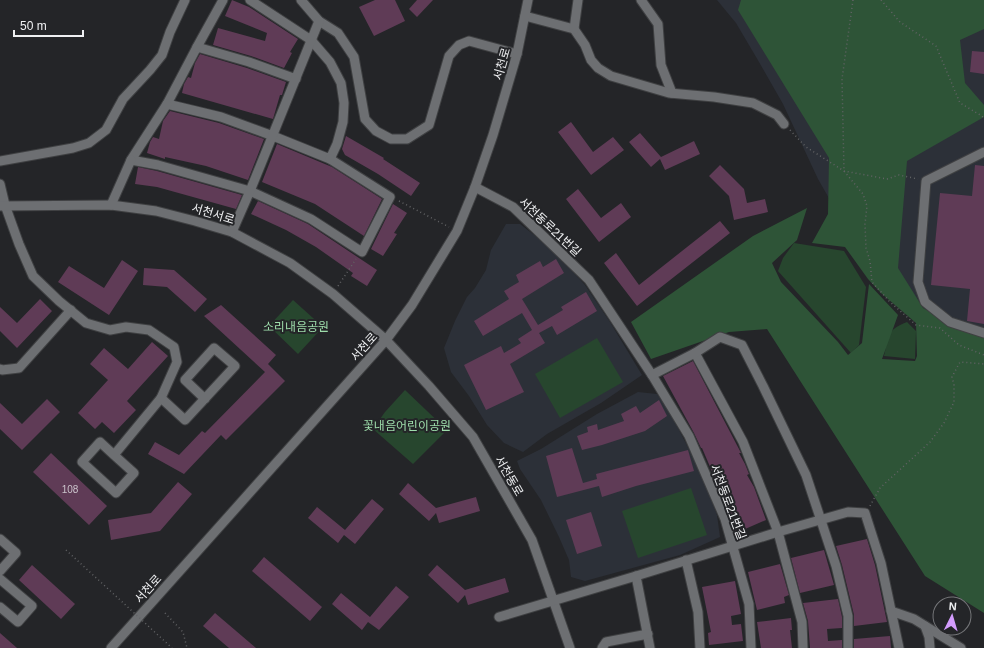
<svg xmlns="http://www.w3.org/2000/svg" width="984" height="648" font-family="Helvetica,'Noto Sans KR',sans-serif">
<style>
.built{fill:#2c3038}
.green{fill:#27462e}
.forest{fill:#2e5437}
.building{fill:#5f3b56}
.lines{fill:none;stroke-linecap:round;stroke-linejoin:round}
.minor-casing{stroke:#3f4042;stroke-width:11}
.path{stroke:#626365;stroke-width:1.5;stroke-dasharray:1 3;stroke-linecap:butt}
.minor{stroke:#6d6f72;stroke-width:9}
.path-bridge{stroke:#626365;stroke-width:1.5;stroke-dasharray:1 3;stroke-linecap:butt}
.labels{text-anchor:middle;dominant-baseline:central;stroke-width:4;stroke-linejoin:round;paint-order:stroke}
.number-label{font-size:10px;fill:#cbc3cb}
.street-label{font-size:12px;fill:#eff0f2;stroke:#242528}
.park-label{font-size:12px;fill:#9eddab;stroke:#242528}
</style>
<rect width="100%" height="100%" fill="#242528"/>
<g class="built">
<polygon points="717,0 984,0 984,510 936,327 838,214 818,179 783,104 759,62 736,23"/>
<polygon points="506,224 520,224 538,238 565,263 585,285 610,322 642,375 601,403 547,434 523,452 504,443 487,425 469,396 451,372 444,348 455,321 467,297 475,288 486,270 491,250"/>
<polygon points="638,392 657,394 667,407 704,478 717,515 720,537 680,555 585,581 571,577 569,560 559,537 541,500 520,469 517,461 541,449 597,414"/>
</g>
<g class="green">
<polygon points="794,243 844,251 866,287 859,345 851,353 778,271 783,258"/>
<polygon points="293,300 323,327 298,354 269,326"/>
<path d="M907 322 916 331 915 359 884 356C889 337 886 330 907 322Z"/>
<polygon points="597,338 623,382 560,418 535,374"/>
<polygon points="405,390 447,430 413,464 373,429 385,412"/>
<polygon points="691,488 707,535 638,558 622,511"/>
</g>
<polygon class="forest" points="741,0 984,0 984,29 960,40 965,83 984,105 984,117 907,161 898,268 923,308 958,328 984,337 984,613 925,576 767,329 729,332 651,359 631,322 753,236 807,208 797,240 772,263 781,282 838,342 848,355 862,343 869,284 898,315 882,359 915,361 917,356 916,323 881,293 868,279 845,247 812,243 828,214 829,158 738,10"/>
<g class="building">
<polygon points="232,0 249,7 298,39 290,52 292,53 284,68 251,56 213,45 218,28 265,41 267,33 225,16"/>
<polygon points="375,0 395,0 405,21 374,36 359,7"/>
<polygon points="417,0 433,0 417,17 409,9"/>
<polygon points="972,51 984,52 984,74 970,72"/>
<polygon points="200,54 247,68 286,82 282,95 280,95 273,119 182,93 184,84 188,77 191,78 195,63"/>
<polygon points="170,111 219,123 264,139 248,180 206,166 165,157 165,159 147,153 150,142 153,137 159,139 163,121"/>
<polygon points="571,122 593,152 613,137 624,150 591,175 558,132"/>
<polygon points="640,133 661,157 694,141 700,154 665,170 660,159 651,167 629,142"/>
<polygon points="346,136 384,158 383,159 420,183 411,196 378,174 345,155 342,149"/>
<polygon points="277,144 332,167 382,199 364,236 315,204 262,182"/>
<polygon points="720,165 744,189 747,203 765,199 768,212 734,220 729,196 709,176"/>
<polygon points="975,165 984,166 984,324 967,321 970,289 931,285 940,193 972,196"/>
<polygon points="138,167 157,171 242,195 236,209 157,187 135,184"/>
<polygon points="578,189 601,218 621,203 631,217 599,242 566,199"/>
<polygon points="258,201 308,224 377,270 367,286 351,276 353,273 316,247 286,230 251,214"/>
<polygon points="393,204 407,213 394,233 397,234 383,256 371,249"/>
<polygon points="720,221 730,233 637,306 604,263 616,253 639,285"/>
<polygon points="556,259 564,273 522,299 538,325 563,310 561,307 586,292 597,311 557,335 552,326 539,333 545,343 510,364 524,392 486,410 464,365 501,346 504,353 521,343 518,339 532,330 522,313 483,336 474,321 509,299 504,291 519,282 516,275 540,261 543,267"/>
<polygon points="122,260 138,271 109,315 58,282 69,266 104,288"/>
<polygon points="144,268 174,270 207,299 195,312 167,287 143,285"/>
<polygon points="40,299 52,311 17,348 0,331 0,307 17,323"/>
<polygon points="221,305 276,355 268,364 285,381 226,440 221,435 184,474 148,454 155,442 179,455 202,431 205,433 265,372 204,316"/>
<polygon points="152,342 168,356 127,401 136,410 114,433 102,422 95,429 78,413 108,380 90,364 104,348 128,369"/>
<polygon points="693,361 740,451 741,453 739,453 745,464 749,474 747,475 754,487 766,520 736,533 723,497 702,448 701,448 694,433 663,376"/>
<polygon points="47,399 60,412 22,450 0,429 0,403 22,424"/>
<polygon points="659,400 667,416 645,431 602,445 582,450 577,436 588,432 587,427 597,424 598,430 624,421 621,414 636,406 640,413"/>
<polygon points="572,448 583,483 597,479 596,474 688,450 694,471 636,486 602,497 599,486 557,497 546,456"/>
<polygon points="51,453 107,506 89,525 33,472"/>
<polygon points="178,482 192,494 160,531 111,540 108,520 151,513"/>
<polygon points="408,483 436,508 476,497 480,511 439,523 436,513 429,521 399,494"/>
<polygon points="372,499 384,509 355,544 344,535 338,543 308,518 317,507 345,530"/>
<polygon points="591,512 602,546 577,554 566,520"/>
<polygon points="867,539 875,565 887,622 854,626 854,615 842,565 836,546"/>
<polygon points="824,550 834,585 800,593 791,558"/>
<polygon points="264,557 322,607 310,621 252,571"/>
<polygon points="780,564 789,595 784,597 785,603 757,610 748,572"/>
<polygon points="32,565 75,604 61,619 19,580"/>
<polygon points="437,565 465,590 505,578 509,592 468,605 465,595 458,603 428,575"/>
<polygon points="735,581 741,614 731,616 732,625 741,624 743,641 709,645 708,633 711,632 702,587"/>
<polygon points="396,586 409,597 379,630 368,622 362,630 332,604 341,593 370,617"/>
<polygon points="838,599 842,617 842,628 827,629 828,641 842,640 842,648 810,648 808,621 803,603"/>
<polygon points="215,613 256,648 229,648 203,626"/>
<polygon points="791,618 792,630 790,630 792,648 761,648 757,622"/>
<polygon points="0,633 17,648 0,648"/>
<polygon points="890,636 891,648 854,648 854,639"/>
</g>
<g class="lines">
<g class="minor-casing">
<g id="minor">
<polyline points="250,0 311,40 330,62 341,83 344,103 343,122 337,144 330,159 273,136 221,117 167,104 197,47 249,62 296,79"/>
<polyline points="301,0 319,21 338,33 354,57 365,119 376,131 391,139 407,139 429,125 449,56 459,45 469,41 517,54"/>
<polyline points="641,0 658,24 661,65 672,93"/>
<polyline points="525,16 574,29 585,45 591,60 598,68 611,76 669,93 714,97 753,103 777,115 784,124"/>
<polyline points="574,29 578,0"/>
<polyline points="197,47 223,0"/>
<polyline points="167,104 131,160 158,165 250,191 311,219 362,252 390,197 330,159"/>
<polyline points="984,152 926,181 918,282 925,302 950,322 984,333"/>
<polyline points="0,161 73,148 89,143 106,130 123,99 150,70 162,55 170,32 185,0"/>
<polyline points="0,184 5,205 19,244 33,276 59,301 86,323 110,330 126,327 149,330 174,347 177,362 161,398 114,455 100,442 82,462 116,493 134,473 114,455"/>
<polyline points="475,187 513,207 589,280 652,375 689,436 725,519 749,604 751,648"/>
<polyline points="111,205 131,160"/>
<polyline points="0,206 111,205 156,211 195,221 232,232 290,263 333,294 386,340 429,386 473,437 532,540 570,648"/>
<polyline points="232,232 250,191 319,21"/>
<polyline points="695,353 743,442 778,532 802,622 803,648"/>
<polyline points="0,369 2,370 19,368 71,310"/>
<polyline points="652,375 695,353 720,337 742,345 763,386 806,475 836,566 848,616 848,648"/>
<polyline points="161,398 185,420 235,366 214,348 185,380 205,399"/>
<polyline points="0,539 16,553 0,571"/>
<polyline points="686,560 698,612 700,648"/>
<polyline points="636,576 650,648"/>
<polyline points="0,579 32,606 18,622 0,607"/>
<polyline points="891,611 914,619 961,648"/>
<polyline points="499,617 636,576 778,532 848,512 865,513 881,563 899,648"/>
<polyline points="925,626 929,637 930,648"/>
<polyline points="111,648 386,340 412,305 457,231 475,187 493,135 517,54 528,0"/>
<polyline points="602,648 606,642 648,634"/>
</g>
</g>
<g class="path">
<polyline points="853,0 842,79 844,171 863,194 867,206 865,224 866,248 870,261 872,282 889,301 916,325 940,328 959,345 984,355"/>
<polyline points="881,0 900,22 936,46 960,103 982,116 984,119"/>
<polyline points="790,130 806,147 844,171 887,179 899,175 918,179"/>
<polyline points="399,201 449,227"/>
<polyline points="338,286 356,259"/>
<polyline points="870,506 880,488 930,442 944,423 954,402 954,385 952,377 960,362 984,364"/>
<polyline points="165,613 183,632 187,648"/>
</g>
<use href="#minor" class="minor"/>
<polyline class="path-bridge" points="66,550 172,648"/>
</g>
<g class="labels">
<g class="number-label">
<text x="70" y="489">108</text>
</g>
<g class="street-label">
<text transform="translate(502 64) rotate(-74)">서천로</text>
<text transform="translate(213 214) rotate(17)">서천서로</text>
<text transform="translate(550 227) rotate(43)">서천동로21번길</text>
<text transform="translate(364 347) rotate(-48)">서천로</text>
<text transform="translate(509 476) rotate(60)">서천동로</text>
<text transform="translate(728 502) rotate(69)">서천동로21번길</text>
<text transform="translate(148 589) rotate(-48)">서천로</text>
</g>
<g class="park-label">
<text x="296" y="327">소리내음공원</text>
<text x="407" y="426">꽃내음어린이공원</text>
</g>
</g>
<g transform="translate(952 616) rotate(5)"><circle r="19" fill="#242528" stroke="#757679"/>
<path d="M0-3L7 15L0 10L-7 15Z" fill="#d39cfd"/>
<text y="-6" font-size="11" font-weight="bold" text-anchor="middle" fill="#eff0f2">N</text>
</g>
<path d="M14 30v6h69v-6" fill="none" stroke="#eff0f2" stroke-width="2"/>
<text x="20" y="30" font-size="12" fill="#eff0f2" stroke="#242528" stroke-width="3" paint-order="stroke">50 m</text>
</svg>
